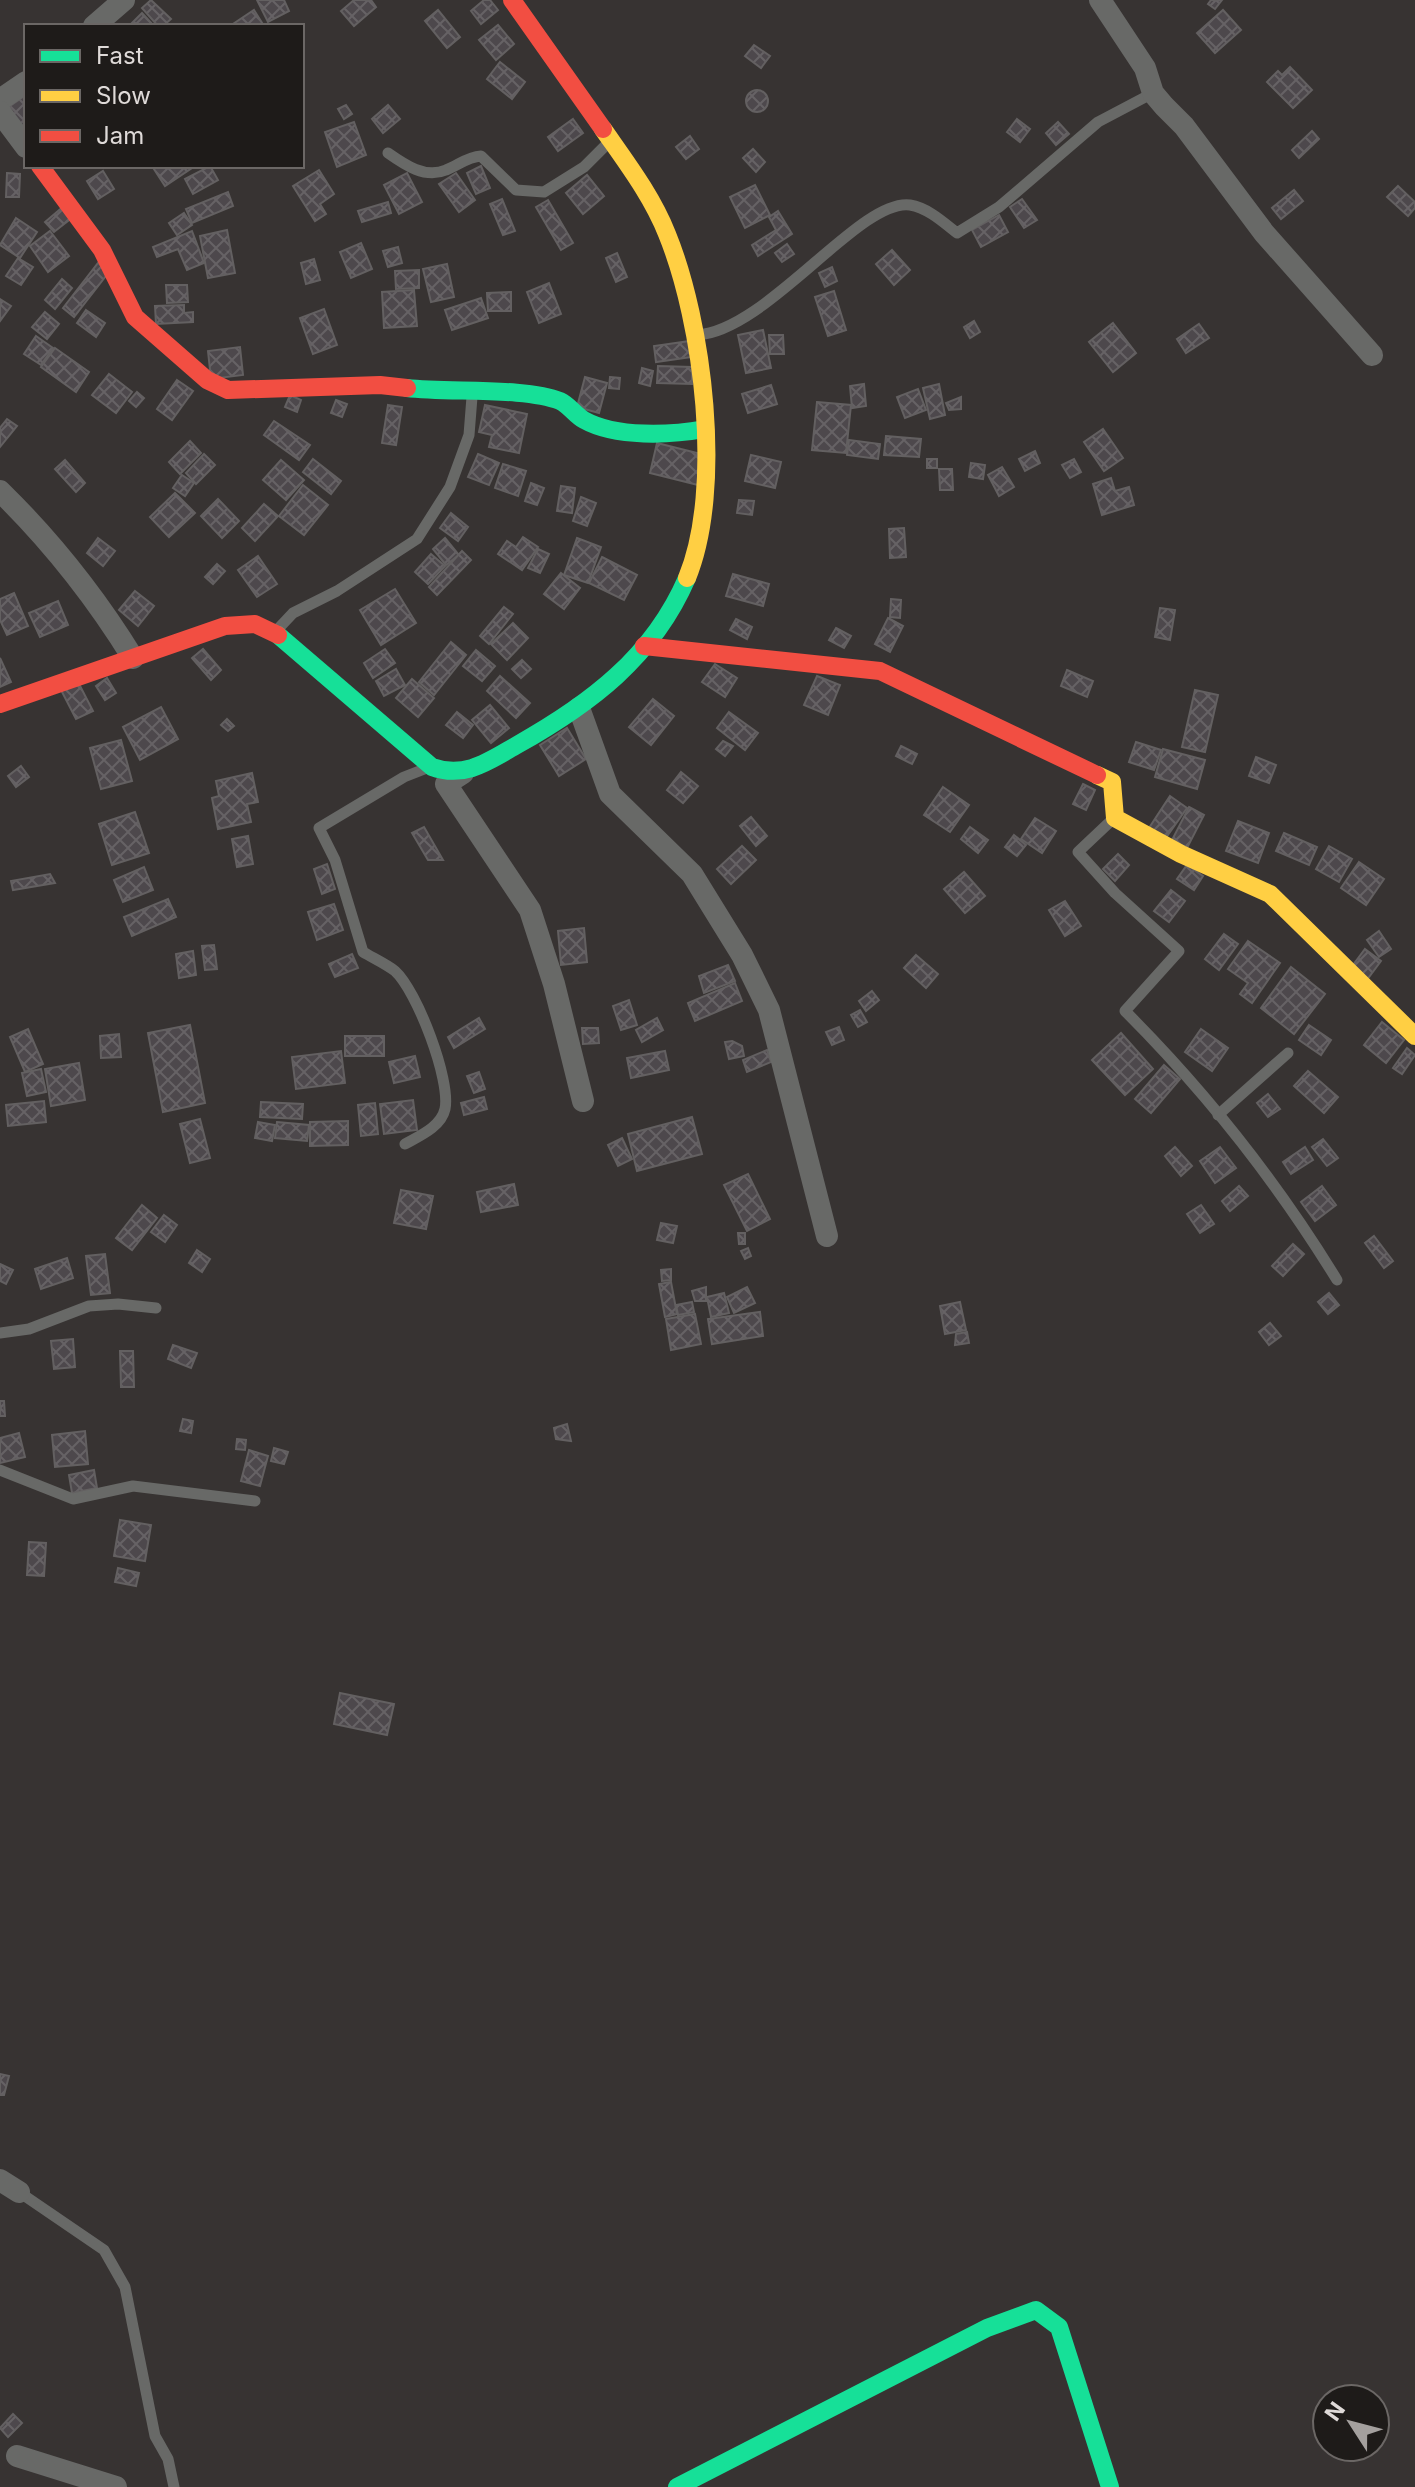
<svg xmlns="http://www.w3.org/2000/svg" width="1415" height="2487" font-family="Inter,sans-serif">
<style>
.building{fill:url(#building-cross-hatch);stroke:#636061;stroke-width:2}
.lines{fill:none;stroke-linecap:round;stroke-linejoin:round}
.lane{stroke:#686967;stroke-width:11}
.street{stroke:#686967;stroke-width:22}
.fast{stroke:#16e098;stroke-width:18}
.slow{stroke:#ffcf43;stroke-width:18}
.jam{stroke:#f24e42;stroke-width:18}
</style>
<defs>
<pattern id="building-cross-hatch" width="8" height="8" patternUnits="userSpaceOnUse" patternTransform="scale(2)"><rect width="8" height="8" fill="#4d484c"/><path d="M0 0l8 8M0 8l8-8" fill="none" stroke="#666265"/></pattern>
</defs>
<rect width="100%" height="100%" fill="#373332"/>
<g class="building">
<polygon points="151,0 171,19 163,26 158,26 142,8"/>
<polygon points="257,0 284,0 289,11 268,22"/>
<polygon points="354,0 371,0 376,7 354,26 341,11"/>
<polygon points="484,0 490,0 498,10 481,24 471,11"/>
<polygon points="1211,0 1222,0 1215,9 1208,4"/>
<polygon points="254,10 264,26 230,26"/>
<polygon points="438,10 460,37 447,48 425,21"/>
<polygon points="1223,10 1241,30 1215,53 1197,33"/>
<polygon points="142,13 154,26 129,26"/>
<polygon points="498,25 514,44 496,60 479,40"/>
<polygon points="754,45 770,56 761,68 745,56"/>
<polygon points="500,62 525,82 512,99 487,79"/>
<polygon points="1290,67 1312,90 1293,108 1267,82 1278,71 1282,75"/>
<circle cx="757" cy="101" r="11"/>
<polygon points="26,95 26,136 7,108"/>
<polygon points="346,105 352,114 344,119 338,109"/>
<polygon points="388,105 400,119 383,133 372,119"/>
<polygon points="573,119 583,133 558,151 548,137"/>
<polygon points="1017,119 1030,129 1020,142 1007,132"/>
<polygon points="354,122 366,155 337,167 325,132"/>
<polygon points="1058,122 1069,134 1056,145 1046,133"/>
<polygon points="1312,131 1319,139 1299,158 1292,150"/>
<polygon points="690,136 699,149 686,159 676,147"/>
<polygon points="753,149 765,162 756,172 743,158"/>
<polygon points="152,166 195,166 165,186"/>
<polygon points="210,166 218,180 193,194 185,179"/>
<polygon points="481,166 490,188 476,194 467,173"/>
<polygon points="319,170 334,194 320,204 326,214 315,221 293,186"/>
<polygon points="103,171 114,189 98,199 87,181"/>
<polygon points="7,173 20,174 19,197 6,197"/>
<polygon points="407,173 422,202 399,214 384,185"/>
<polygon points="456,173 475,200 459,212 439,184"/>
<polygon points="587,175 604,196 583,214 566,193"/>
<polygon points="755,185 770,215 745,228 730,197"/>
<polygon points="1398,186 1415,202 1415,208 1408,216 1387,197"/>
<polygon points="1294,190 1303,201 1281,219 1272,208"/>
<polygon points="228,192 233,206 192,223 186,209"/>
<polygon points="502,199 515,231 503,235 490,204"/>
<polygon points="1022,199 1037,220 1024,228 1010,207"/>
<polygon points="548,200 573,243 561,250 536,207"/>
<polygon points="388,202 391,213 362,222 358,211"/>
<polygon points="64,206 73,217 54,232 45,222"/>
<polygon points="778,211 792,234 758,256 752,245 776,230 769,217"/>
<polygon points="184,213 192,225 177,235 169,223"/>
<polygon points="999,215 1008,232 981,247 972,230"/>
<polygon points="16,218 37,232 20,258 0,245"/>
<polygon points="227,230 235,273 208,278 200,236"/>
<polygon points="50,231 69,256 48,272 30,246"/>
<polygon points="192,231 204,263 187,270 178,249 157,257 153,247"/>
<polygon points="361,243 372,269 351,278 340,252"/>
<polygon points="787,244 794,254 782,262 775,253"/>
<polygon points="398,247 402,263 388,267 383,251"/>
<polygon points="892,250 910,270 894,285 876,264"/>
<polygon points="617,253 627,277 616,282 606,258"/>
<polygon points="18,258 33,267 21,285 6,276"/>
<polygon points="314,259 320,280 306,284 301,263"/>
<polygon points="98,263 109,272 74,317 63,308"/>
<polygon points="447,264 454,297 431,302 423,269"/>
<polygon points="832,267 837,281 825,287 819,273"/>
<polygon points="419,270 419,288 396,289 395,271"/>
<polygon points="62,279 72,288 55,309 45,300"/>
<polygon points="549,283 561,314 539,323 527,292"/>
<polygon points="166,285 187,285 188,302 167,303"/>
<polygon points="414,290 417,326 384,328 382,292"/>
<polygon points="834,291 846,330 828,336 815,297"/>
<polygon points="511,292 511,311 488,311 487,293"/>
<polygon points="481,298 488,318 452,330 445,310"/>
<polygon points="0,299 11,306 0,321"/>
<polygon points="184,305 184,313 193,312 193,322 156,324 155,306"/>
<polygon points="324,309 337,345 313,354 300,318"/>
<polygon points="86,310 105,323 96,337 77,323"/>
<polygon points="45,312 59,324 47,339 32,327"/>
<polygon points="974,321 980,332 970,338 964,327"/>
<polygon points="1113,323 1136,353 1113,372 1089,342"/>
<polygon points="1199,324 1209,338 1186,353 1177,339"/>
<polygon points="763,330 771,368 746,373 738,335"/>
<polygon points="769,335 783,335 784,354 770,354"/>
<polygon points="36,336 53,348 41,365 24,354"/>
<polygon points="690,341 692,357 656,362 654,346"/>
<polygon points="240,347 243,375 211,379 208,351"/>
<polygon points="55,348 89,372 76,392 41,367"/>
<polygon points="658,366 692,367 692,384 657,383"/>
<polygon points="642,368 653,371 650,386 639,383"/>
<polygon points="109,374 132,392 116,413 92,395"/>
<polygon points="585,377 607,383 599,413 577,407"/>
<polygon points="610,377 620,378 619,389 609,388"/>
<polygon points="177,380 193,391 172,420 157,409"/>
<polygon points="864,384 866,406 852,408 850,386"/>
<polygon points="939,384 945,415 930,419 923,388"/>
<polygon points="771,385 777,404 748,413 742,394"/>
<polygon points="918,389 926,410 905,418 897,397"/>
<polygon points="137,392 144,398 136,407 129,401"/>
<polygon points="290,395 301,400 297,412 285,407"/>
<polygon points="961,397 961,409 949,410 946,403"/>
<polygon points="336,400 347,404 342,417 331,413"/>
<polygon points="817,402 851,405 846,453 812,450"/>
<polygon points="388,405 402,407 396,445 382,443"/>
<polygon points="485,405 527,414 519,453 489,447 492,435 479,432"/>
<polygon points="7,419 17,426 0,447 0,428"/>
<polygon points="274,421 310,445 299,460 264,435"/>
<polygon points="1103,429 1123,458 1104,471 1084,442"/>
<polygon points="886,436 921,439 919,457 884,455"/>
<polygon points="849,440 880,444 878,459 847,455"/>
<polygon points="190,441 201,453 180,474 169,462"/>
<polygon points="657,443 705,455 698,485 650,473"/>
<polygon points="1035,451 1040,463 1025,471 1019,459"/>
<polygon points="204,454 215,465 196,484 186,473"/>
<polygon points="478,454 499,463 489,485 468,477"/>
<polygon points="751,455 781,462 775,488 745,481"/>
<polygon points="313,459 341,481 331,494 303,472"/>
<rect x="927" y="459" width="10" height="9"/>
<polygon points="1074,459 1081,472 1070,478 1062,465"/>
<polygon points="65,460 85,483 76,492 55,469"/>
<polygon points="281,460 304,480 286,500 263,480"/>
<polygon points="971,463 985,465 983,479 969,477"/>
<polygon points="503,464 526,471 518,496 495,488"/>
<polygon points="1002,467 1014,487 999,496 988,475"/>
<polygon points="939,469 952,469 953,490 940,490"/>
<polygon points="182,475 194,483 185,496 173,488"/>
<polygon points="1111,478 1115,491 1129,487 1134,505 1102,515 1093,484"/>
<polygon points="531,483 544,488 537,505 525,501"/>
<polygon points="303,485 328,505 304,535 279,516"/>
<polygon points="561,486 575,488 572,513 557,511"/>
<polygon points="175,493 195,513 169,537 150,517"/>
<polygon points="581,497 596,503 587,526 573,521"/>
<polygon points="218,499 239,521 222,538 201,516"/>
<polygon points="739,500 754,501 752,515 737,513"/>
<polygon points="264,504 278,516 255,541 242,528"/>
<polygon points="451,513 468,527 458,541 440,528"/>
<polygon points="904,528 906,557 890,558 889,529"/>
<polygon points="523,537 538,547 522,570 498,554 507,541 516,547"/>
<polygon points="98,538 115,551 103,566 87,553"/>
<polygon points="445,538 459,555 446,565 433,549"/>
<polygon points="577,538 601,547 588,583 564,575"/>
<polygon points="538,549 549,554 540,573 528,568"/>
<polygon points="462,551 471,560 437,595 429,587"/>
<polygon points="431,554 445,566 428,584 415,572"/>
<polygon points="258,556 277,584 257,597 238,570"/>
<polygon points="602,557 637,575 624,600 589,583"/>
<polygon points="217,564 225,571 213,584 205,577"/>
<polygon points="561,573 580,588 564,609 544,594"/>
<polygon points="733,574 769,584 763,606 726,596"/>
<polygon points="395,589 416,623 381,645 360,610"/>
<polygon points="135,591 154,606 138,626 119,610"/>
<polygon points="14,593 28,626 7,635 0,620 0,599"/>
<polygon points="891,599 901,600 900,618 890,617"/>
<polygon points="58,601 68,625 40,637 29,613"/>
<polygon points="504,607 513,614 489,644 480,636"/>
<polygon points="1160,608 1175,610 1170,640 1155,637"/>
<polygon points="888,618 903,626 890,652 875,644"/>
<polygon points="736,619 752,627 747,639 730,630"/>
<polygon points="513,623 528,638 507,660 491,644"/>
<polygon points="836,628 851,636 844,648 829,640"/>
<polygon points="451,642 466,655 434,695 419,682"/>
<polygon points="203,649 221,670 211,680 192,658"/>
<polygon points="385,649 395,663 373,678 364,663"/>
<polygon points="476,650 495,666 482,681 463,666"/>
<polygon points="0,658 11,682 0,687"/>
<polygon points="522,660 531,669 521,678 512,669"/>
<polygon points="715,664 737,678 725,697 702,682"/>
<polygon points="396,669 405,685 384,696 376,681"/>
<polygon points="1067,670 1093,681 1087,697 1061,686"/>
<polygon points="500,676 530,703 516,718 487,691"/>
<polygon points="817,676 840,685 828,715 804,705"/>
<polygon points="107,678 116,693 105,700 96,686"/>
<polygon points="412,679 434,698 418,717 396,698"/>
<polygon points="78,682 93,711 76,719 61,690"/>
<polygon points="1195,690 1218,695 1205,752 1182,747"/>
<polygon points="653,699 674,716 651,745 629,727"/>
<polygon points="490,705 509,728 491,743 472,720"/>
<polygon points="161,707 178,739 140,760 123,727"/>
<polygon points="457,712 473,725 463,738 446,725"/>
<polygon points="729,712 758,733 745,750 717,728"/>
<polygon points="227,719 234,726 228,731 221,725"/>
<polygon points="567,728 586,759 559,776 540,745"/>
<polygon points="121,740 132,781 101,789 90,748"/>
<polygon points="723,741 733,746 725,756 716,749"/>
<polygon points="1136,742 1161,750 1154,770 1129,762"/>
<polygon points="901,746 917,754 912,764 896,756"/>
<polygon points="1163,749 1205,760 1197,789 1155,777"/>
<polygon points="1256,757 1276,765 1269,783 1249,776"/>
<polygon points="21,766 29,777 16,787 8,776"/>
<polygon points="681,772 698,786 683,803 667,790"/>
<polygon points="252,773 258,802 247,804 251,822 218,829 212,798 219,796 216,781"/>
<polygon points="1083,784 1095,790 1086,810 1073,804"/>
<polygon points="943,787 969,805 950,832 924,815"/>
<polygon points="1170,796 1187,808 1165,839 1149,828"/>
<polygon points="1189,807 1204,815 1187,848 1172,840"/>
<polygon points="135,812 149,853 112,865 99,824"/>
<polygon points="751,817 767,836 756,846 740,826"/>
<polygon points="1035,818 1056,831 1042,853 1021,839"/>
<polygon points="1238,821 1269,833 1258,863 1226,851"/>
<polygon points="424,827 443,860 428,860 412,833"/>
<polygon points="970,827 988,840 978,853 961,839"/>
<polygon points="1284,833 1317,847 1309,865 1276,851"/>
<polygon points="1014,835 1026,845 1017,856 1005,847"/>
<polygon points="248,836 253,864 237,867 232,839"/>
<polygon points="742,846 756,860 731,884 717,869"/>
<polygon points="1329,846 1352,859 1339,882 1316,869"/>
<polygon points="1118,854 1129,865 1115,881 1103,869"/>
<polygon points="1359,862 1384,879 1366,905 1341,888"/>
<polygon points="327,864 335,889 322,894 314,869"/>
<polygon points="1187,865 1203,876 1194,890 1177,879"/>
<polygon points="144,867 153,890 123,902 114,880"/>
<polygon points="964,872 985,896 965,913 944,889"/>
<polygon points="50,874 55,883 13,890 11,881"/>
<polygon points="1171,890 1185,901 1169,922 1154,911"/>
<polygon points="168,899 176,917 132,936 124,917"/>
<polygon points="1065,901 1081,926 1065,936 1049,910"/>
<polygon points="334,904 343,930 317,940 308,912"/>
<polygon points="584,928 587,962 561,965 558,931"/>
<polygon points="1379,931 1391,949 1379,957 1367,940"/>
<polygon points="1224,934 1238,944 1219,970 1205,959"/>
<polygon points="1248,941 1280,963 1252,1003 1240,994 1248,983 1228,969"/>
<polygon points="214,945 217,969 205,970 202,946"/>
<polygon points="1365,949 1381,961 1366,981 1350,969"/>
<polygon points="193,951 196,975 179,978 176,954"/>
<polygon points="352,954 358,968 335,977 329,964"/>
<polygon points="916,955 938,974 926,988 904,968"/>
<polygon points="728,965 735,981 704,993 699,976"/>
<polygon points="1291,967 1325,994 1294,1034 1261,1008"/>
<polygon points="735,983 742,1001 695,1021 688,1003"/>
<polygon points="872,991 879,1000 866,1011 859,1001"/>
<polygon points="629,1000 637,1025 621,1030 613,1006"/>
<polygon points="860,1010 867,1022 858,1027 851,1015"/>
<polygon points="479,1018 485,1029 454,1048 448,1037"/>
<polygon points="657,1018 663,1030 642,1042 636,1030"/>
<polygon points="1382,1022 1404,1040 1386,1063 1364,1045"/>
<polygon points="190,1025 205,1103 163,1112 148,1033"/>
<polygon points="1309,1025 1331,1040 1321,1055 1299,1040"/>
<polygon points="839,1027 844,1040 832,1045 826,1032"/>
<polygon points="582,1028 598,1028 599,1043 583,1044"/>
<polygon points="28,1029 43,1064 25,1072 10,1037"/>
<polygon points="1201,1029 1228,1048 1212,1071 1185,1052"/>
<polygon points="1121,1033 1153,1069 1125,1095 1092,1060"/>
<polygon points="119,1034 121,1057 101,1058 100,1036"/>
<rect x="345" y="1036" width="39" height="20"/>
<polygon points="732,1041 742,1046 744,1056 729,1059 725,1042"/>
<polygon points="1407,1048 1415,1055 1402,1074 1393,1068"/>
<polygon points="767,1050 771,1062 747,1072 743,1060"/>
<polygon points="341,1051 345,1083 296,1089 292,1057"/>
<polygon points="665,1051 669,1070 631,1078 627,1058"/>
<polygon points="415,1056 420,1077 394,1083 389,1062"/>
<polygon points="79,1063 85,1100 51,1106 45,1069"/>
<polygon points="1164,1065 1180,1079 1151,1113 1135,1099"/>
<polygon points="41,1069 46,1092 27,1096 22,1073"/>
<polygon points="1308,1071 1338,1097 1324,1113 1294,1086"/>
<polygon points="479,1072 485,1089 474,1093 467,1076"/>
<polygon points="1268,1094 1280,1109 1268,1117 1257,1103"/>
<polygon points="484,1097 487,1109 464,1115 461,1103"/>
<polygon points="413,1100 417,1130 384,1134 380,1104"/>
<polygon points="44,1101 46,1122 8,1126 6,1105"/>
<polygon points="261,1102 303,1104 302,1119 260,1117"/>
<polygon points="375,1103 378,1134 361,1136 358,1105"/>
<polygon points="692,1117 702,1154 637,1171 628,1134"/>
<polygon points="200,1119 210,1158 190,1163 180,1124"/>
<polygon points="348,1121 348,1145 310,1146 310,1122"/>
<polygon points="258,1122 275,1125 272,1141 255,1138"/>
<polygon points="277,1122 309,1125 307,1141 275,1138"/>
<polygon points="622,1138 632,1159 618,1166 608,1145"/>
<polygon points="1323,1139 1338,1158 1327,1166 1312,1147"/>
<polygon points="1175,1147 1192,1166 1181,1176 1165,1156"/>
<polygon points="1220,1147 1236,1168 1215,1183 1200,1161"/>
<polygon points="1305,1147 1313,1160 1291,1174 1283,1162"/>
<polygon points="748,1174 770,1219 747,1231 724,1185"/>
<polygon points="514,1184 518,1205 481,1212 477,1192"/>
<polygon points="1239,1186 1248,1196 1230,1211 1222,1201"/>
<polygon points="1322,1186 1336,1205 1315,1221 1301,1202"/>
<polygon points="401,1190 433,1196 426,1229 394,1223"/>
<polygon points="142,1205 157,1218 132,1250 116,1238"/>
<polygon points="1201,1205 1214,1224 1200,1233 1187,1214"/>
<polygon points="164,1215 177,1225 165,1242 151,1232"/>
<polygon points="661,1223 677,1226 673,1243 657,1240"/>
<polygon points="738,1233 745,1233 745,1244 739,1244"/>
<polygon points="1374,1236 1393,1261 1384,1268 1365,1243"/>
<polygon points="1293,1244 1304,1254 1283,1276 1272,1266"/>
<polygon points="748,1248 751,1256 745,1259 741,1251"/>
<polygon points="197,1250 210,1259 202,1272 189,1263"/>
<polygon points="105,1254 110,1293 91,1295 86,1256"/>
<polygon points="67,1258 73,1278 41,1289 35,1269"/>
<polygon points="0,1264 13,1270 6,1284 0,1281"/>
<polygon points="671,1269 671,1280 662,1281 661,1270"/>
<polygon points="671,1282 677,1314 665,1317 659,1284"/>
<polygon points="706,1287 706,1301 695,1301 692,1291"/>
<polygon points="747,1287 755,1303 734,1313 727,1297"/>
<polygon points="724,1293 729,1313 711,1317 707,1297"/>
<polygon points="1329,1293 1339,1305 1328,1314 1318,1302"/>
<polygon points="692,1302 694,1312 678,1315 676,1305"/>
<polygon points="960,1302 966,1330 945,1334 940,1306"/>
<polygon points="760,1312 763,1336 712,1344 708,1319"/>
<polygon points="695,1314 701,1344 671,1350 666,1319"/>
<polygon points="1270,1323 1281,1336 1269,1345 1259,1332"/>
<polygon points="967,1332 969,1343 955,1345 956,1334"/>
<polygon points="73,1339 75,1367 54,1369 51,1341"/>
<polygon points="173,1345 197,1353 191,1368 168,1359"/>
<polygon points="120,1351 133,1351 134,1387 121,1387"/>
<polygon points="0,1401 4,1401 5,1416 0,1416"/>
<polygon points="183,1419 193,1421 191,1433 180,1431"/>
<polygon points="567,1424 571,1441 556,1439 554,1428"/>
<polygon points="85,1431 88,1464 55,1467 52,1435"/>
<polygon points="19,1433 25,1457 0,1463 0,1438"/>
<polygon points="237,1439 246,1440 245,1450 236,1449"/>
<polygon points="274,1448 288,1452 284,1464 271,1461"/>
<polygon points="249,1450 268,1456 260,1486 241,1481"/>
<polygon points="94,1470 97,1488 72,1493 69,1475"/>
<polygon points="120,1520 151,1525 145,1561 114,1556"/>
<polygon points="29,1542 46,1543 44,1576 27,1575"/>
<polygon points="118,1568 139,1573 136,1586 115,1582"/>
<polygon points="340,1693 394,1704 387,1735 334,1724"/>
<polygon points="0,2074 9,2076 4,2095 0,2095"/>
<polygon points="13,2414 22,2423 8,2437 0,2428"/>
</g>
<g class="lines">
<g class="lane">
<path d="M388 153C405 165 425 179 446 170 459 165 467 157 481 156L516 190 544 192 584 167 608 143"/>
<path d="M697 335C767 331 860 198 910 205 928 208 943 222 957 233L999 207 1098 122 1153 93"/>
<polyline points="277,630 293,613 337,591 417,539 450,487 469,435 472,397"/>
<path d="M1114 818 1078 852 1115 893 1179 951 1125 1011C1206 1092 1277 1182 1337 1280"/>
<polyline points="1218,1115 1288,1053"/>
<path d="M405 1144C419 1136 441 1127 445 1109 451 1080 417 991 395 971 386 964 373 958 363 952L335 860 319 828 404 777 427 768"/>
<polyline points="0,1333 29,1329 89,1306 118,1304 156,1308"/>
<polyline points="0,1470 73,1499 133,1486 255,1501"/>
<polyline points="19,2192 104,2250 125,2287 155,2436 168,2459 174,2487"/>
</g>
<g class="street">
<polyline points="1100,0 1145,68 1153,93 1164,106 1184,126 1264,233 1372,355"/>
<polyline points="94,26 124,0"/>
<polyline points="0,100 26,82"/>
<polyline points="0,112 26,147"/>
<path d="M0 491C50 540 96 598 133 658"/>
<polyline points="579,708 610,794 692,874 742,955 769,1010 827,1236"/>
<polyline points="463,773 446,784 530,910 554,984 583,1101"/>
<polyline points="0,2180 19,2192"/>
<polyline points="17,2456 116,2487"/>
</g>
<g class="fast">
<path d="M407 388C449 393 526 387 560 401 569 405 575 415 584 420 616 438 671 435 705 429"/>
<path d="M278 635 432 767C465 779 489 761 517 745 590 704 653 657 687 578"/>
<polyline points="677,2487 987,2328 1036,2310 1059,2327 1110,2487"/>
</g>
<g class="slow">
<path d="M603 129C626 162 652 196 667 234 703 322 724 488 687 578"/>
<polyline points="1097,775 1112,782 1115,818 1181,854 1270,894 1415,1036"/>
</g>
<g class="jam">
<polyline points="512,0 603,129"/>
<polyline points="40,166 102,250 135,317 207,380 228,390 380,385 407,388"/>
<polyline points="644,646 880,671 1097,775"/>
<polyline points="0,704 225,626 255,624 278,635"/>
</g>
</g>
<rect x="24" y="24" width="280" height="144" fill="#1e1b19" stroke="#6b6765" stroke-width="2"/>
<rect x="40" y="50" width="40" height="12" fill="#16e098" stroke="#6b6765" stroke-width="2"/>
<text x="96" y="64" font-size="24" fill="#dfdad8">Fast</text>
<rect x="40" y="90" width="40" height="12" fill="#ffcf43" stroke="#6b6765" stroke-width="2"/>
<text x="96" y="104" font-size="24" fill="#dfdad8">Slow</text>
<rect x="40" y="130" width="40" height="12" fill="#f24e42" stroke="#6b6765" stroke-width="2"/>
<text x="96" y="144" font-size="24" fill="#dfdad8">Jam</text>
<g transform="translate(1351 2423) rotate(306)"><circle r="38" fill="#1e1b19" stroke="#6b6765" stroke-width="2"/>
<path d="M0-6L14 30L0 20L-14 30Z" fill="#a4a09e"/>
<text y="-12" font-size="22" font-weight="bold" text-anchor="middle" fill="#dfdad8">N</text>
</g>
</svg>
